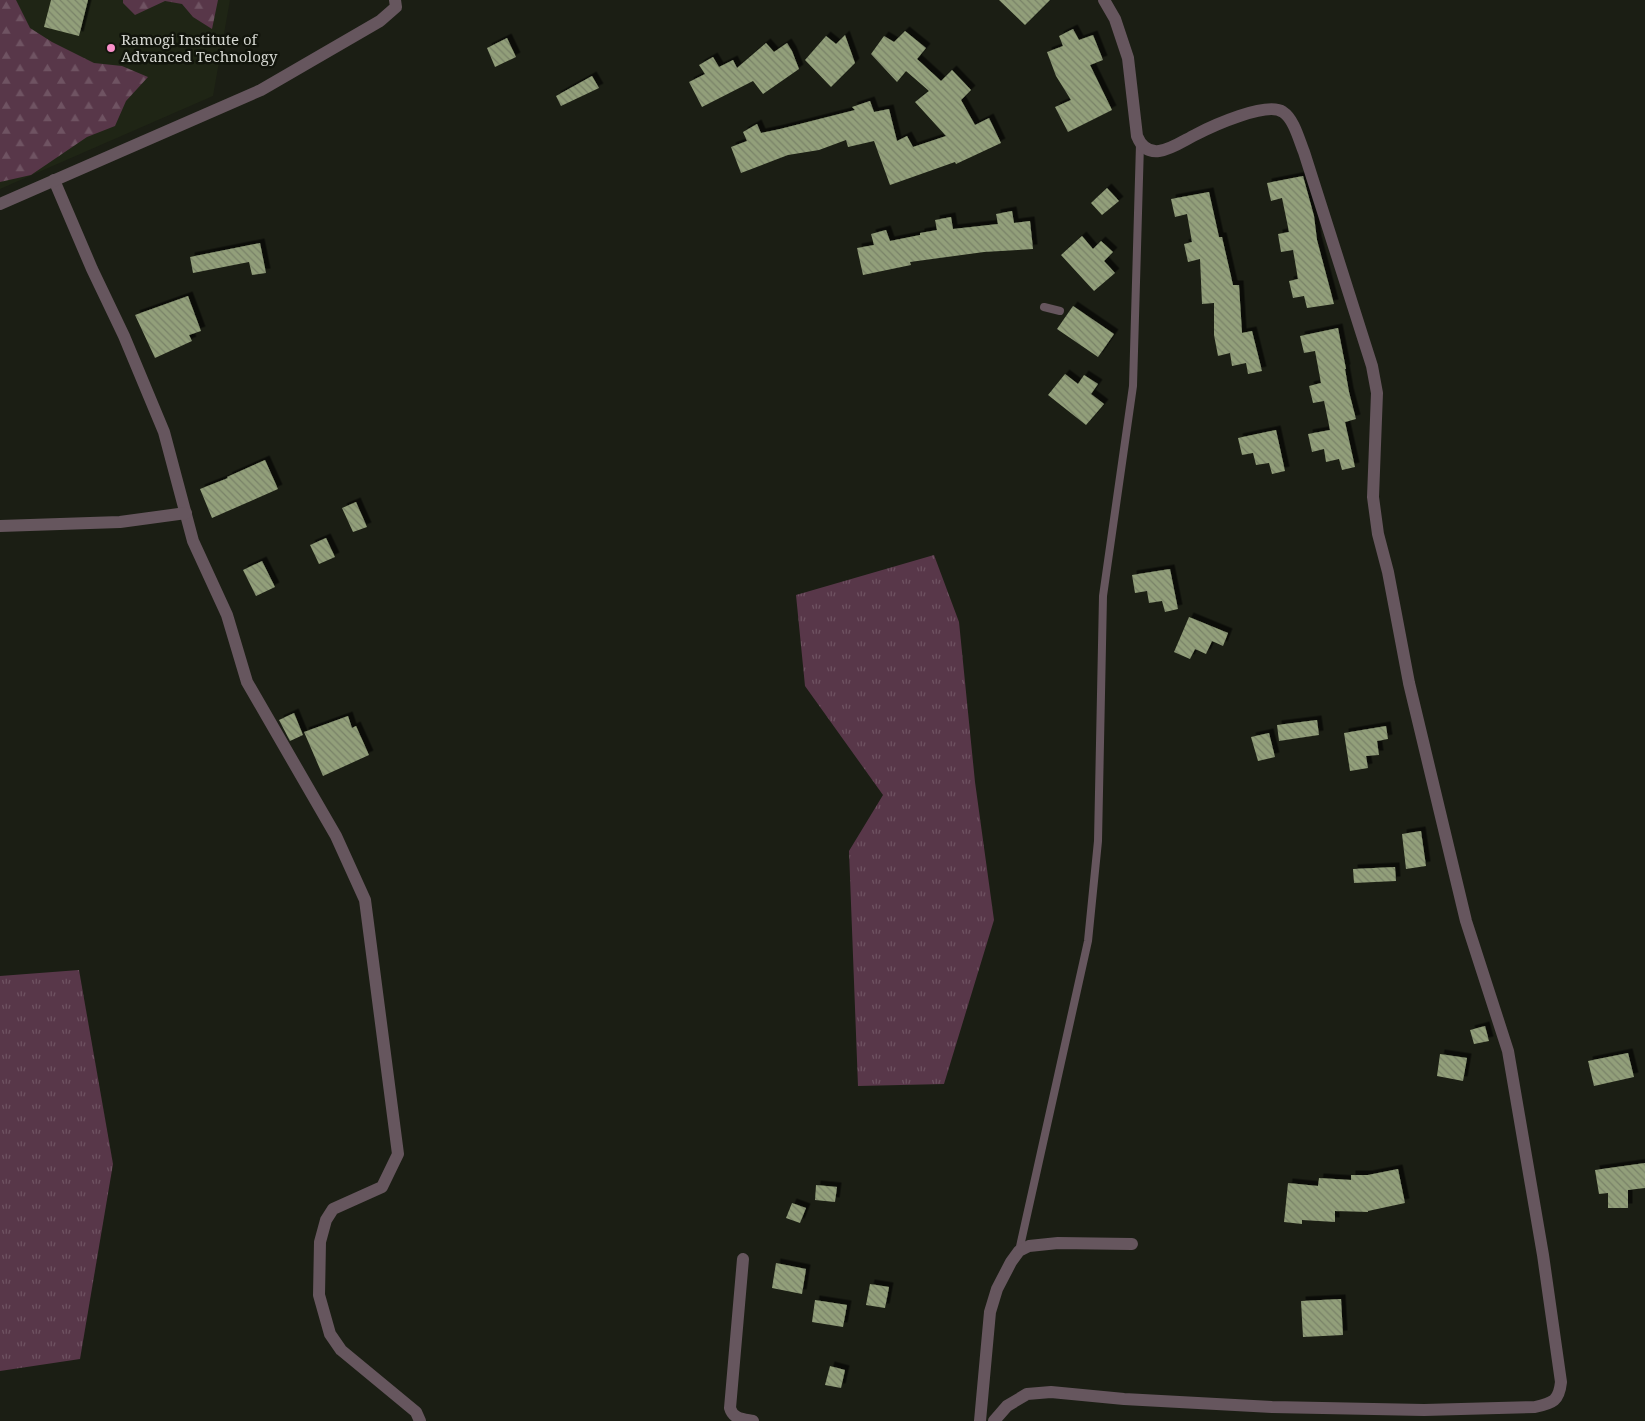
<svg xmlns="http://www.w3.org/2000/svg" width="1645" height="1421" font-family="'Noto Serif',serif">
<style>
.built{fill:#1f2515}
.grass{fill:url(#grass-tufts)}
.forest{fill:url(#forest-firs)}
.building{fill:url(#building-back-hatch);filter:url(#shadow)}
.lines{fill:none;stroke-linecap:round;stroke-linejoin:round}
.lane{stroke:#66565e;stroke-width:8}
.street{stroke:#66565e;stroke-width:12}
.poi-dot{fill:#f98fc9;stroke:#12150c;stroke-width:2}
.labels{text-anchor:middle;dominant-baseline:central;stroke-width:5;stroke-linejoin:round;paint-order:stroke}
.poi-label{font-size:15px;fill:#d4d6d0;stroke:#12150c;text-anchor:start}
</style>
<defs>
<pattern id="grass-tufts" width="24" height="20" patternUnits="userSpaceOnUse" patternTransform="scale(1.25)"><rect width="24" height="20" fill="#583749"/><path d="M3 7l-1-3M5 7V3M7 7l1-3M15 17l-1-3M17 17v-4M19 17l1-3" fill="none" stroke="#6f5362"/></pattern>
<pattern id="forest-firs" width="22" height="20" patternUnits="userSpaceOnUse" patternTransform="scale(1.25)"><rect width="22" height="20" fill="#583749"/><path d="M5 1l3.5 6h-7zM16 11l3.5 6h-7z" fill="#6f5362"/></pattern>
<pattern id="building-back-hatch" width="6" height="6" patternUnits="userSpaceOnUse" patternTransform="scale(1.25)"><rect width="6" height="6" fill="#929f7a"/><path d="M-1 5l2 2M0 0l6 6M5-1l2 2" fill="none" stroke="#798268"/></pattern>
<filter id="shadow"><feDropShadow dx="4.5" dy="-4.5" stdDeviation="0" flood-color="#0009"/></filter>
</defs>
<rect width="100%" height="100%" fill="#1b1e14"/>
<polygon class="built" points="0,0 230,0 213,96 0,189"/>
<g class="grass">
<polygon points="934,555 959,622 975,782 994,920 944,1084 858,1086 849,851 883,795 805,686 796,595"/>
<polygon points="79,970 113,1164 80,1359 0,1371 0,976"/>
</g>
<g class="forest">
<polygon points="0,0 16,0 30,28 52,42 94,63 122,66 148,77 126,101 115,126 87,137 31,175 0,182"/>
<polygon points="123,0 218,0 212,29 193,17 182,4 165,1 135,15 123,3"/>
</g>
<g class="building">
<polygon points="51,0 88,0 79,36 44,27"/>
<polygon points="999,0 1050,0 1025,25"/>
<polygon points="1073,29 1079,40 1093,35 1103,60 1090,65 1112,110 1068,132 1055,107 1071,100 1056,76 1047,52 1063,46 1059,36"/>
<polygon points="905,31 926,48 917,59 941,81 952,70 971,90 961,100 975,125 989,118 1001,143 956,164 955,162 890,185 874,141 848,147 846,140 819,150 788,155 741,173 731,147 747,141 743,132 757,124 761,133 780,129 855,110 852,107 870,101 874,112 889,109 897,141 907,136 913,147 946,136 915,102 929,91 906,71 897,82 871,54 884,36 894,42"/>
<polygon points="845,35 855,63 831,87 805,60 826,36 836,44"/>
<polygon points="507,38 516,57 495,67 487,48"/>
<polygon points="766,43 774,52 787,43 792,51 799,69 763,94 753,81 702,107 689,82 705,74 699,65 713,57 719,67 733,60 737,68"/>
<polygon points="592,76 599,88 561,106 556,96"/>
<polygon points="1303,176 1314,216 1317,240 1334,304 1307,308 1304,296 1293,298 1289,281 1298,279 1293,250 1281,252 1278,234 1289,232 1282,198 1271,201 1267,183"/>
<polygon points="1107,188 1119,201 1102,215 1091,203"/>
<polygon points="1209,192 1219,237 1222,237 1233,285 1239,285 1242,333 1252,331 1262,371 1248,374 1246,363 1232,366 1230,353 1218,356 1214,335 1214,303 1202,304 1200,259 1188,262 1184,244 1192,242 1187,214 1175,217 1171,199"/>
<polygon points="1012,211 1014,223 1030,221 1033,249 984,252 910,262 911,265 863,275 857,248 874,245 871,234 886,230 890,241 920,235 920,233 937,230 935,220 951,217 953,229 998,224 996,214"/>
<polygon points="1082,236 1093,249 1101,241 1113,252 1104,261 1115,273 1094,291 1061,255"/>
<polygon points="260,243 266,273 252,275 249,262 193,273 190,257"/>
<polygon points="188,296 201,331 189,335 192,341 155,358 135,315"/>
<polygon points="1073,306 1114,334 1098,357 1057,329"/>
<polygon points="1338,328 1346,369 1345,369 1349,392 1356,419 1345,422 1355,467 1342,470 1339,459 1326,462 1324,449 1312,452 1308,434 1330,430 1324,401 1313,403 1309,386 1321,383 1315,351 1304,353 1300,336"/>
<polygon points="1065,374 1078,384 1084,375 1098,384 1091,394 1104,404 1086,425 1048,395"/>
<polygon points="1276,430 1285,471 1272,474 1269,463 1256,465 1253,453 1242,455 1238,438"/>
<polygon points="265,460 278,489 212,518 200,489 228,478 227,477"/>
<polygon points="356,502 367,527 353,532 342,508"/>
<polygon points="326,538 335,557 319,564 310,545"/>
<polygon points="262,561 275,587 256,596 243,570"/>
<polygon points="1170,569 1178,609 1165,612 1162,601 1149,603 1147,591 1135,593 1132,575"/>
<polygon points="1189,617 1228,633 1223,646 1212,641 1206,654 1195,649 1190,659 1174,652"/>
<polygon points="294,713 303,735 290,741 279,720"/>
<polygon points="348,716 352,728 356,726 369,755 323,776 304,732"/>
<polygon points="1317,720 1319,735 1279,741 1277,725"/>
<polygon points="1386,726 1388,739 1377,741 1379,755 1366,756 1368,768 1350,771 1344,733"/>
<polygon points="1269,733 1275,757 1258,761 1251,737"/>
<polygon points="1421,831 1426,866 1406,869 1402,834"/>
<polygon points="1395,867 1396,881 1354,883 1353,869"/>
<polygon points="1485,1026 1489,1041 1474,1044 1470,1030"/>
<polygon points="1628,1053 1634,1077 1594,1086 1588,1061"/>
<polygon points="1440,1054 1467,1058 1463,1081 1437,1076"/>
<polygon points="1645,1163 1645,1188 1628,1190 1628,1208 1608,1208 1608,1193 1599,1194 1595,1170"/>
<polygon points="1398,1169 1405,1203 1368,1211 1368,1212 1335,1211 1335,1222 1302,1220 1302,1224 1284,1222 1288,1183 1318,1186 1319,1178 1351,1180 1351,1175 1368,1175"/>
<polygon points="816,1185 837,1187 835,1202 815,1200"/>
<polygon points="792,1203 806,1208 800,1223 786,1218"/>
<polygon points="776,1263 806,1269 802,1294 772,1288"/>
<polygon points="870,1284 889,1287 885,1308 866,1305"/>
<polygon points="1341,1299 1343,1335 1303,1337 1301,1301"/>
<polygon points="815,1300 847,1305 843,1327 812,1322"/>
<polygon points="830,1366 845,1370 841,1388 825,1385"/>
</g>
<g class="lines">
<g class="lane">
<polyline points="1044,307 1060,311"/>
<polyline points="1019,1251 1088,941 1098,841 1103,596 1133,386 1140,144"/>
</g>
<g class="street">
<polyline points="54,180 92,269 124,336 164,432 193,541 227,615 247,682 336,836 365,900 398,1154 382,1187 333,1209 326,1220 320,1242 319,1295 330,1334 341,1350 416,1412 420,1421"/>
<polyline points="0,204 261,90 380,21 396,7 395,0"/>
<polyline points="0,526 120,522 186,513"/>
<path d="M743 1259 730 1408C733 1419 743 1419 753 1421"/>
<polyline points="980,1421 990,1312 997,1289 1011,1262 1019,1251 1029,1246 1058,1243 1132,1244"/>
<path d="M994 1421 1007 1406 1027 1394 1051 1392 1124 1399 1272 1407 1424 1410 1535 1407C1553 1403 1559 1401 1561 1382L1543 1255 1508 1051 1466 921 1409 683 1388 572 1378 534 1373 497 1377 393 1372 366 1304 152C1299 140 1294 119 1283 112 1267 101 1212 126 1195 135 1177 144 1149 166 1137 136L1128 58 1115 19 1104 0"/>
</g>
</g>
<circle class="poi-dot" cx="111" cy="48" r="5"/>
<g class="labels">
<g class="poi-label">
<text x="121" y="39">Ramogi Institute of<tspan x="121" dy="17">Advanced Technology</tspan></text>
</g>
</g>
</svg>
